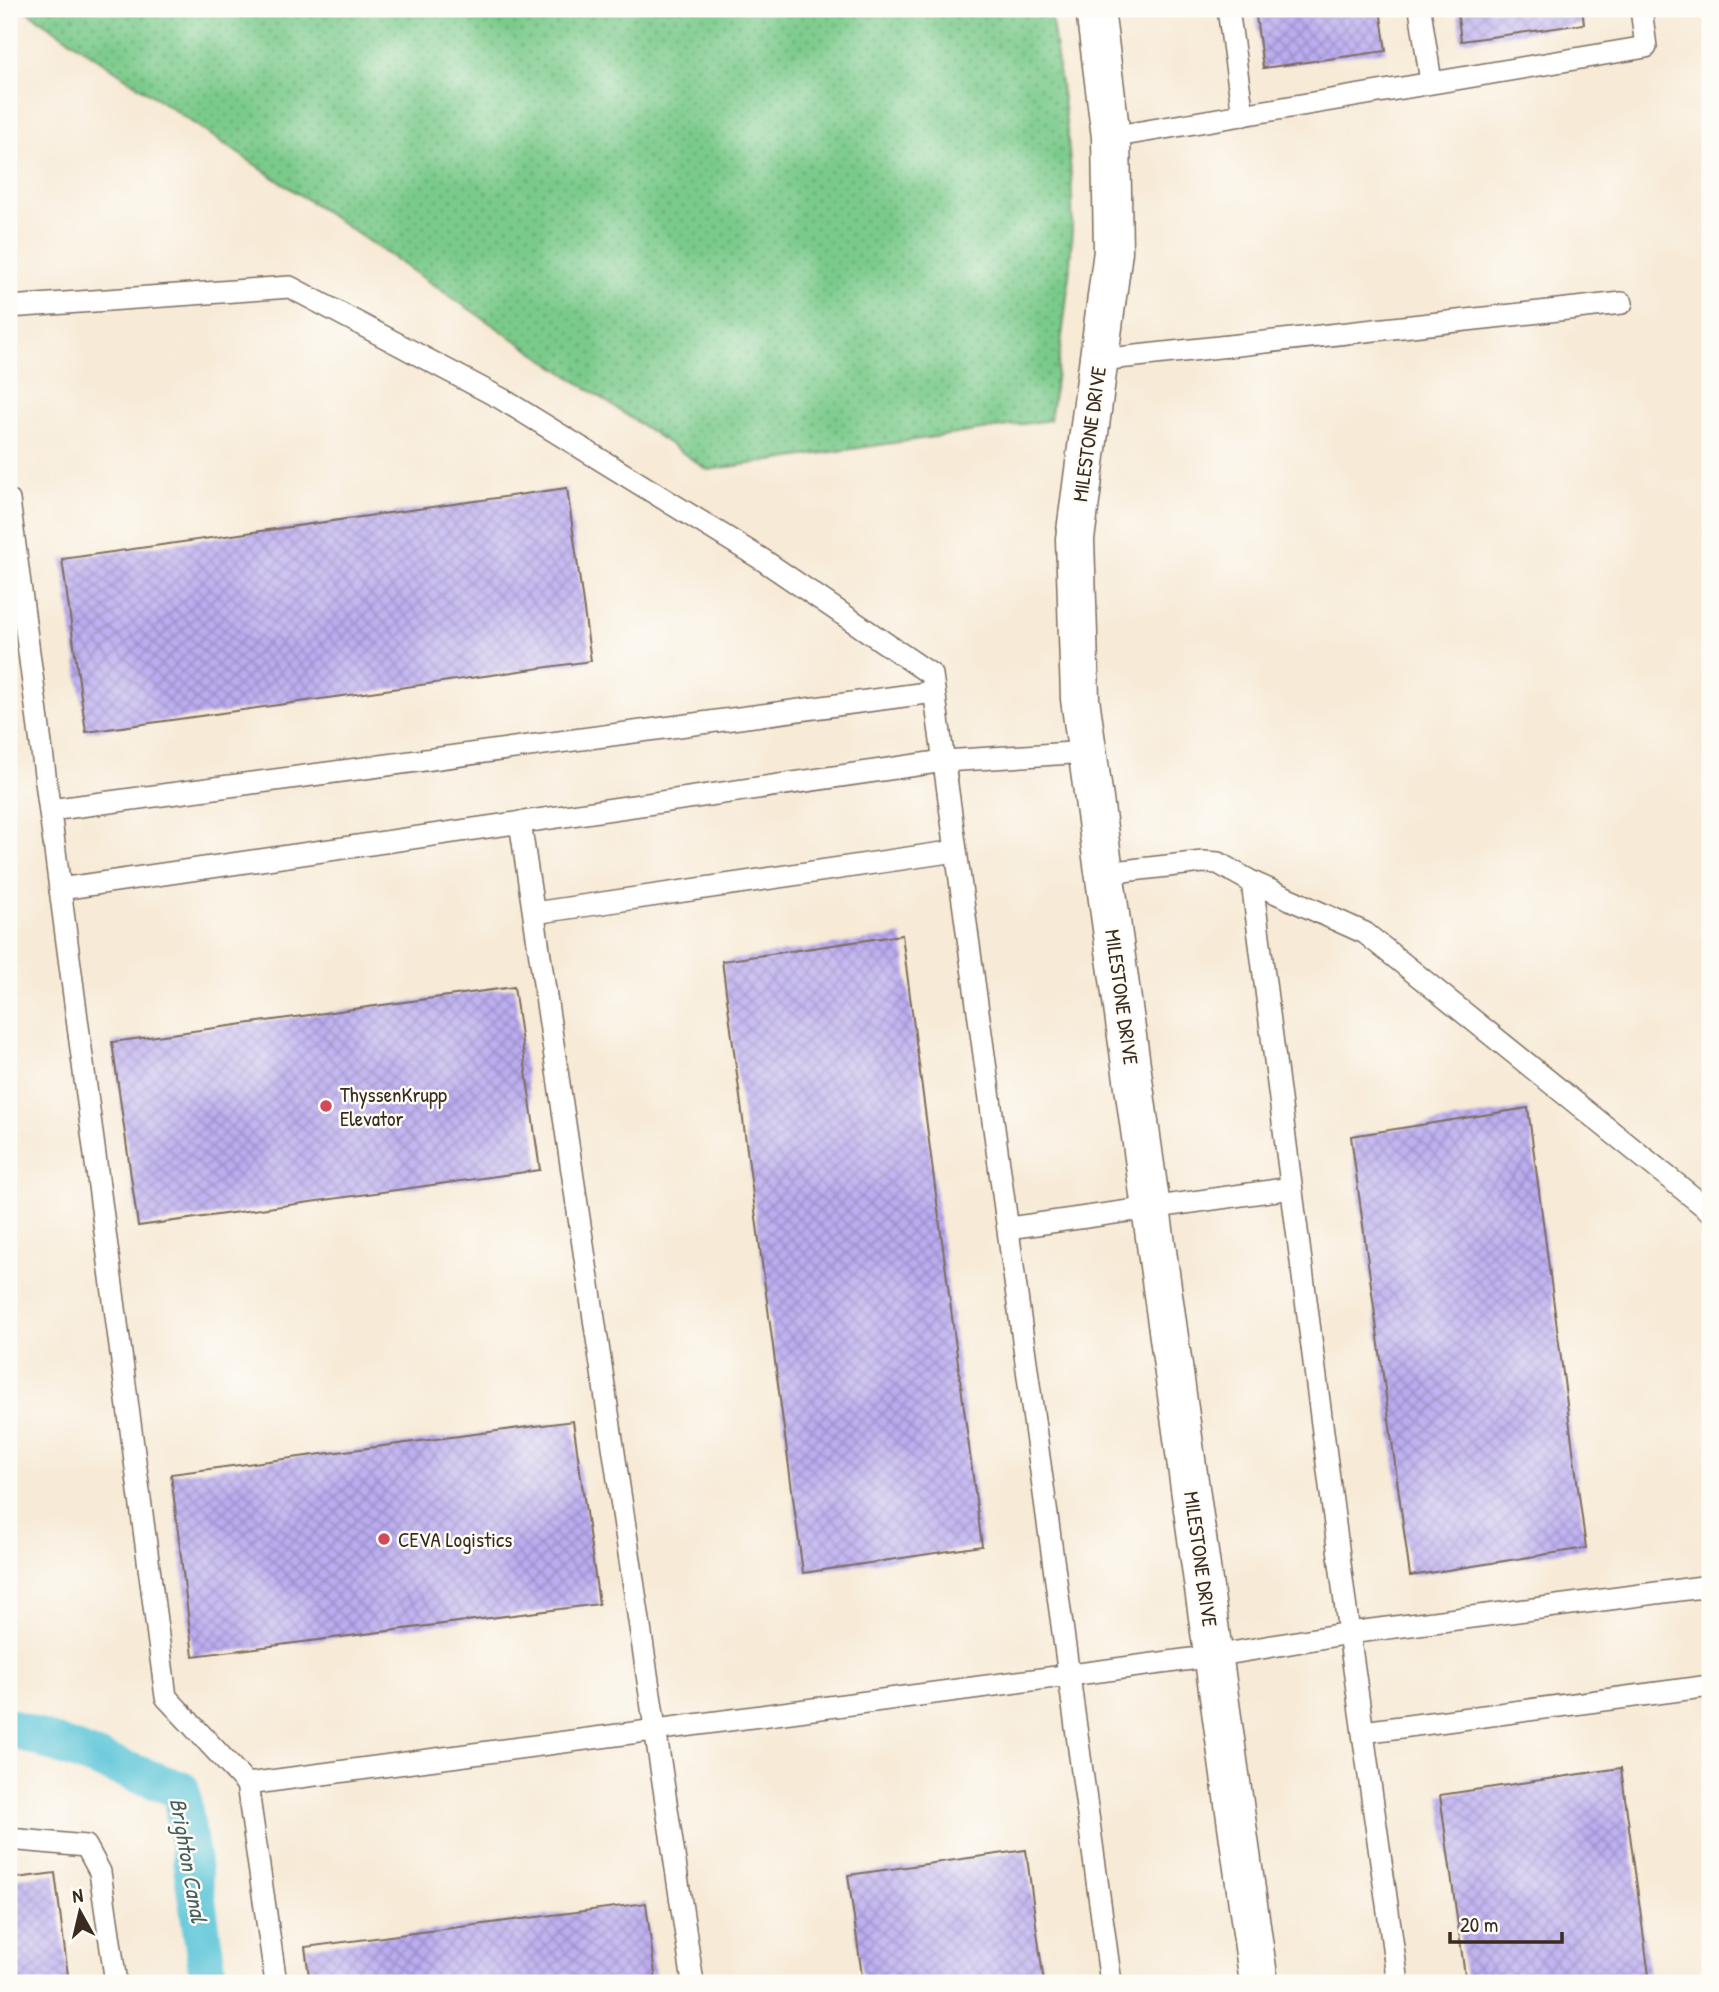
<svg xmlns="http://www.w3.org/2000/svg" width="1719" height="1992" font-family="'Patrick Hand',sans-serif">
<style>
.green{fill:url(#green-dots);stroke:#5a7a54;stroke-width:2}
.lines{fill:none;stroke-linecap:round;stroke-linejoin:round}
.canal{stroke:#5cc5d8;stroke-width:38}
.building{fill:url(#building-cross-hatch)}
.lane-casing{stroke:#7d6d5e;stroke-width:24}
.street-casing{stroke:#7d6d5e;stroke-width:41}
.lane{stroke:#fff;stroke-width:21}
.street{stroke:#fff;stroke-width:38}
.poi-dot{fill:#d1495b;stroke:#fdfcf7;stroke-width:2.5}
.labels{text-anchor:middle;dominant-baseline:central;stroke-width:5;stroke-linejoin:round;paint-order:stroke}
.street-label{font-size:21px;fill:#3b2a1e;stroke:#fdfcf7}
.poi-label{font-size:21px;fill:#3b2a1e;stroke:#fdfcf7;text-anchor:start}
.water-label{font-size:23px;font-style:italic;fill:#47605f;stroke:#fdfcf7}
</style>
<defs>
<pattern id="green-dots" width="8" height="8" patternUnits="userSpaceOnUse" patternTransform="scale(1.75)"><rect width="8" height="8" fill="#7aca8b"/><path d="M2 2h.1M6 6h.1" fill="none" stroke="#65a471" stroke-width="1.8" stroke-linecap="round"/></pattern>
<pattern id="building-cross-hatch" width="8" height="8" patternUnits="userSpaceOnUse" patternTransform="scale(1.75)"><rect width="8" height="8" fill="#bbacf1"/><path d="M0 0l8 8M0 8l8-8" fill="none" stroke="#998cc3"/></pattern>
</defs>
<rect width="100%" height="100%" fill="#fdfcf7"/>
<filter id="ink" filterUnits="userSpaceOnUse"><feTurbulence type="fractalNoise" baseFrequency=".0143" numOctaves="2"/><feDisplacementMap in="SourceGraphic" scale="14" xChannelSelector="R" yChannelSelector="G"/><feConvolveMatrix kernelMatrix="1 2 1 2 8 2 1 2 1" color-interpolation-filters="sRGB"/></filter>
<filter id="wash" filterUnits="userSpaceOnUse"><feTurbulence type="fractalNoise" baseFrequency=".00686" numOctaves="4" result="noise"/><feDisplacementMap in="SourceGraphic" scale="28" xChannelSelector="R" yChannelSelector="G"/><feGaussianBlur stdDeviation="1.57" result="paint"/><feColorMatrix in="noise" values="0 0 0 0 0 0 0 0 0 0 0 0 0 0 0 0 0 1.4 0 .05"/><feComposite in="paint" operator="in"/></filter>
<g filter="url(#wash)">
<rect width="100%" height="100%" fill="#f7ead6"/>
<path class="green" d="M24 9H1050C1060 81 1074 155 1072 228 1070 293 1059 356 1050 420L708 470Z"/>
<g class="lines">
<polyline class="canal" points="9,1727 181,1790 209,1983"/>
</g>
<g id="blocks">
<g class="building">
<polygon points="1255,9 1380,9 1386,51 1263,68"/>
<polygon points="1457,9 1582,9 1584,24 1461,41"/>
<polygon points="567,488 591,661 86,732 62,559"/>
<polygon points="902,935 982,1546 803,1573 722,961"/>
<polygon points="514,987 540,1170 138,1226 112,1042"/>
<polygon points="1528,1108 1586,1548 1410,1576 1351,1136"/>
<polygon points="573,1421 599,1604 193,1656 171,1474"/>
<polygon points="1621,1768 1650,1983 1466,1983 1440,1795"/>
<polygon points="1026,1850 1044,1983 863,1983 848,1875"/>
<polygon points="55,1873 69,1983 9,1983 9,1879"/>
<polygon points="646,1903 656,1983 310,1983 305,1947"/>
</g>
</g>
</g>
<g filter="url(#ink)">
<use href="#blocks" fill-opacity="0" stroke="#7d6d5e" stroke-width="2"/>
<g class="lines">
<g class="lane-casing">
<g id="lane">
<polyline points="1228,9 1243,115"/>
<polyline points="1420,9 1431,82"/>
<polyline points="1111,137 1646,47 1641,9"/>
<polyline points="9,307 290,287 502,399 763,560 932,675 1111,1983"/>
<polyline points="1100,360 1622,303"/>
<polyline points="9,500 166,1697 247,1784"/>
<polyline points="50,810 934,692"/>
<polyline points="520,822 693,1983"/>
<polyline points="1105,873 1203,862 1218,863 1252,882"/>
<polyline points="60,889 944,761 1088,752"/>
<polyline points="534,913 956,851"/>
<polyline points="1008,1228 1291,1188"/>
<polyline points="1363,1732 1710,1686"/>
<polyline points="9,1839 86,1846 100,1872 116,1983"/>
<polyline points="276,1983 247,1784 1214,1656 1349,1633 1252,882 1365,933 1710,1211"/>
<polyline points="1398,1983 1349,1633 1710,1586"/>
</g>
</g>
<g class="street-casing">
<polyline id="street" points="1095,9 1111,137 1113,251 1075,539 1080,699 1259,1983"/>
</g>
<use href="#lane" class="lane"/>
<use href="#street" class="street"/>
</g>
</g>
<g class="poi-dot">
<circle cx="326" cy="1106" r="7"/>
<circle cx="384" cy="1539" r="7"/>
</g>
<g class="labels">
<g class="street-label">
<text transform="translate(1089 434) rotate(-82)">MILESTONE DRIVE</text>
<text transform="translate(1122 997) rotate(82)">MILESTONE DRIVE</text>
<text transform="translate(1201 1559) rotate(82)">MILESTONE DRIVE</text>
</g>
<g class="poi-label">
<text x="340" y="1094">ThyssenKrupp<tspan x="340" dy="24">Elevator</tspan></text>
<text x="398" y="1539">CEVA Logistics</text>
</g>
<g class="water-label">
<text transform="translate(189 1860) rotate(80)">Brighton Canal</text>
</g>
</g>
<rect width="1719" height="1992" fill="none" stroke="#fdfcf7" stroke-width="35"/>
<g transform="translate(80 1912) rotate(352)" stroke="#fdfcf7" stroke-width="5" paint-order="stroke">
<path d="M0-5L12 26L0 18L-12 26Z" fill="#3b2a1e"/>
<text y="-10" font-size="19" font-weight="bold" text-anchor="middle" fill="#3b2a1e">N</text>
</g>
<path d="M1450 1932v10h112v-10" fill="none" stroke="#3b2a1e" stroke-width="3.5"/>
<text x="1460" y="1932" font-size="21" fill="#3b2a1e" stroke="#fdfcf7" stroke-width="5" paint-order="stroke">20 m</text>
</svg>
